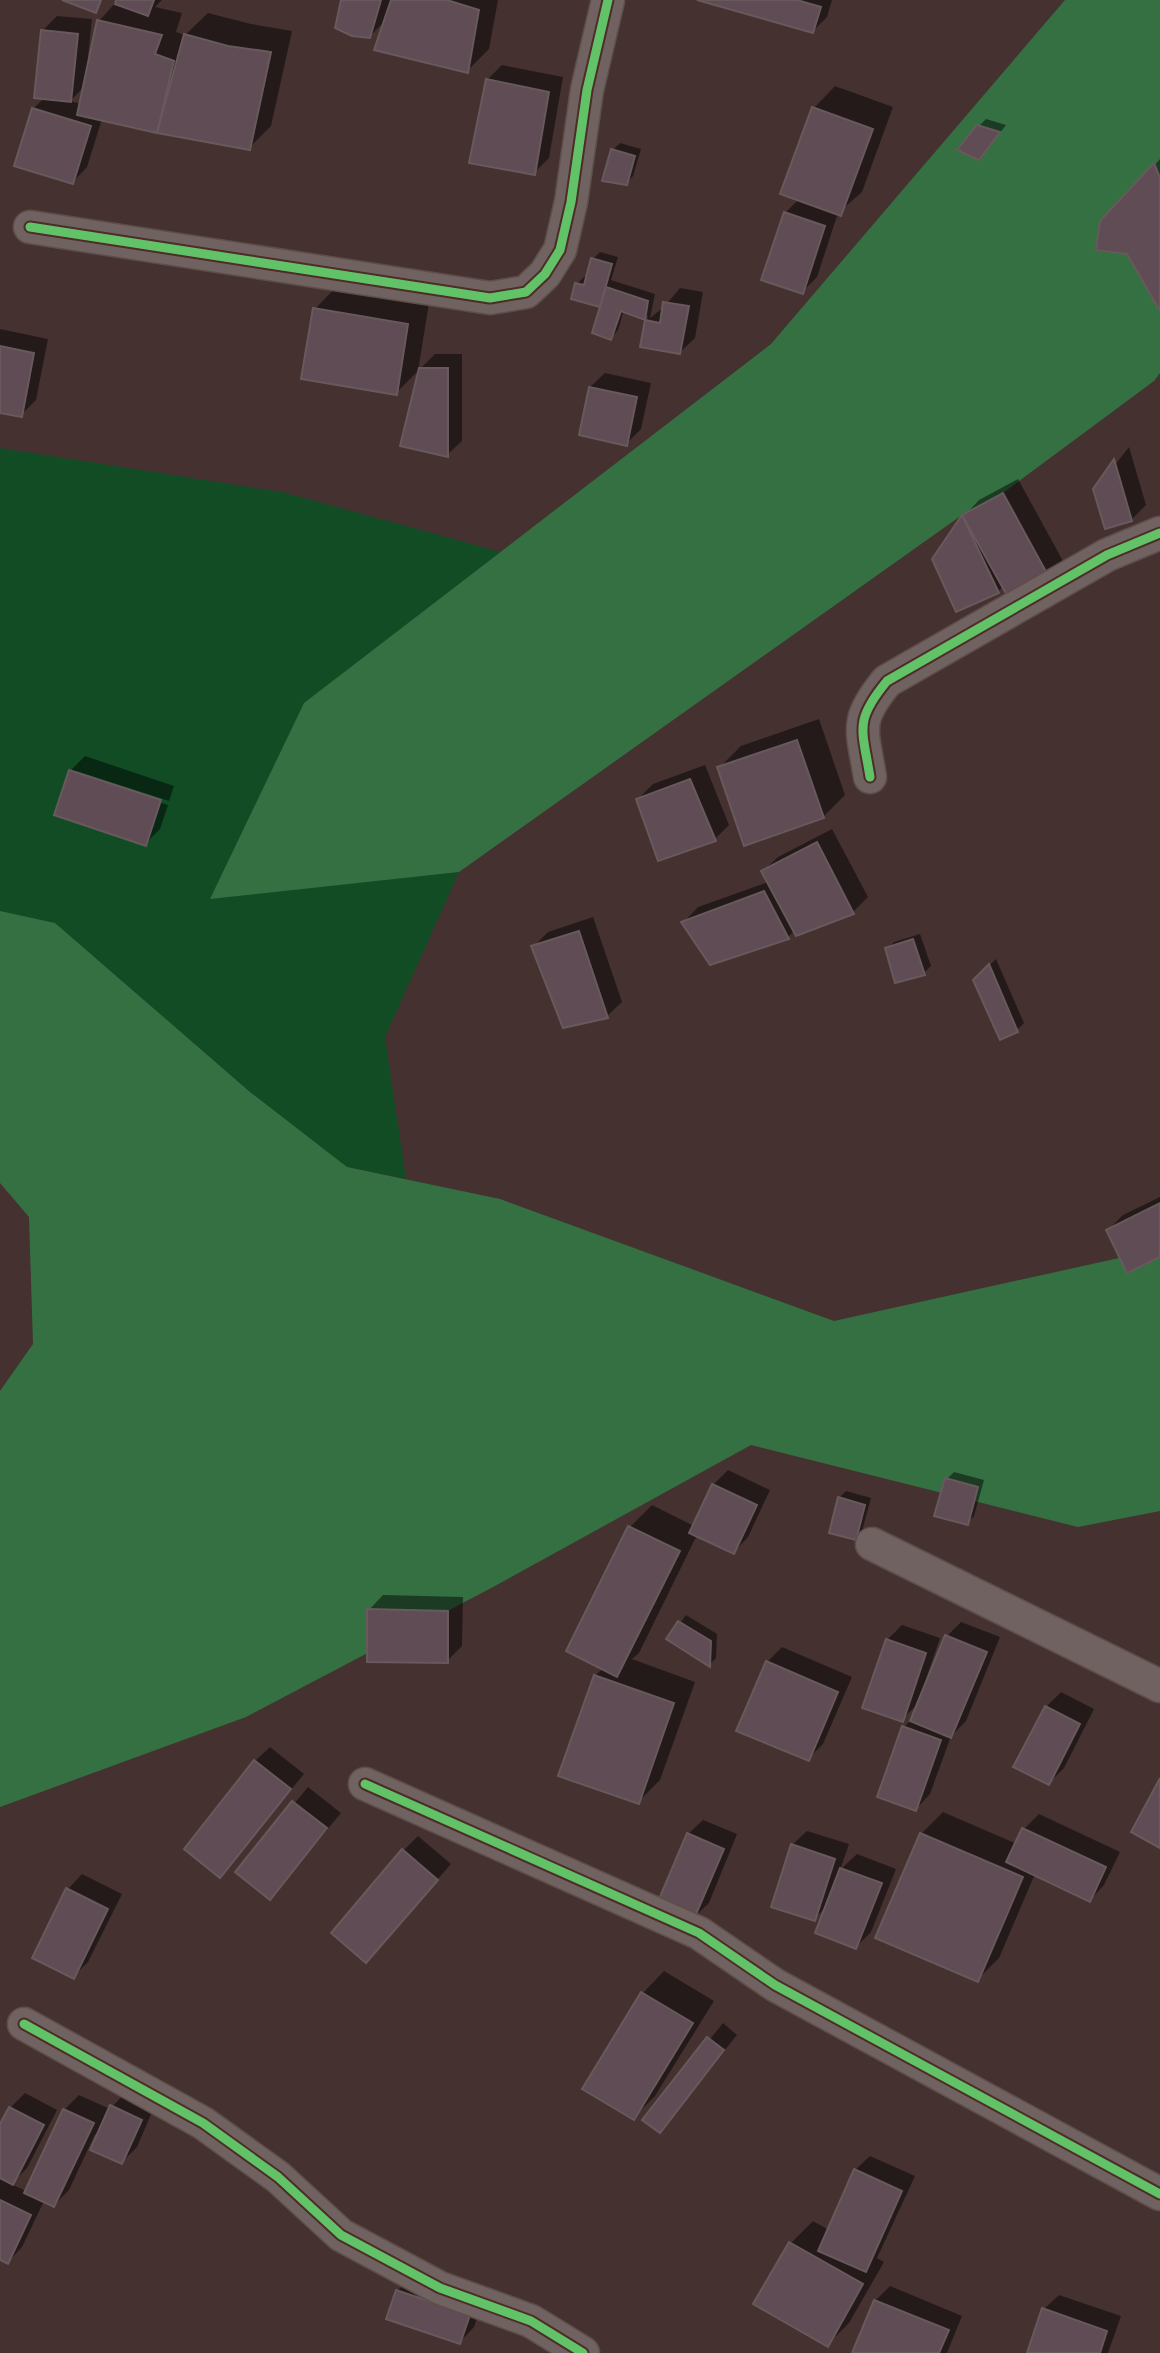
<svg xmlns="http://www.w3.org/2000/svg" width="1160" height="2353" font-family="'Exo 2',sans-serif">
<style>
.green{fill:#114c24}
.forest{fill:#357042}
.shadow{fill:#0007;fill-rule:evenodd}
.building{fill:#604c54;stroke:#67595c;stroke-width:2}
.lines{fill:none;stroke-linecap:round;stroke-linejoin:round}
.minor-casing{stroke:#5e4e4b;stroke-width:35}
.minor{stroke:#706260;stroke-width:32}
.cycleway-casing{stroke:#4e2c27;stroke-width:13}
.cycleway{stroke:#61c268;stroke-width:9}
</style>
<rect width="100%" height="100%" fill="#453230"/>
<polygon class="green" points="0,448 282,492 501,552 305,703 211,898 459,872 385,1037 406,1179 347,1167 250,1092 55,923 0,911"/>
<g class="forest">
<polygon points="1065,0 1160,0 1160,373 1154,381 1003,493 962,515 459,872 210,899 304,703 771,344"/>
<polygon points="0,911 55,923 250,1092 347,1167 500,1199 834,1321 1160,1249 1160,1511 1078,1527 751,1445 493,1587 246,1717 0,1807 0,1391 33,1344 29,1217 0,1183"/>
</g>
<g class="shadow">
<path d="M118 0H162L155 7 182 13 176 32 185 35 208 13 251 24 292 31 271 126 249 148 102 119 87 167 73 182 33 109 45 97 43 30 57 16 92 19 88 57 91 58 99 21ZM85 86 81 104 70 101Z"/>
<polygon points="343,0 498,0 489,49 467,71 386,20 369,37"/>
<polygon points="704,0 832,0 827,17 813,31"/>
<polygon points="502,65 563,77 549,158 534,173 487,80"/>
<polygon points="835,86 893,107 862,192 838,213 817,277 802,292 785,213 799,199 814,108"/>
<polygon points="986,119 1006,125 986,151 979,126"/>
<polygon points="620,143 641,149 633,176 626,184 613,150"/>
<polygon points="1160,159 1160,308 1128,253 1102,222"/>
<polygon points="600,252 618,257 611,280 655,294 650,318 664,307 680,288 703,292 695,338 680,352 642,346 648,315 644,318 624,310 618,330 611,338 602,306 577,284 584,277 587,278 593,259"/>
<polygon points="336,287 429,303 418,371 396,393 315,309"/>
<polygon points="0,329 48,339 36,400 21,415 0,411"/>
<polygon points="435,354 462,354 462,441 447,455 420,369"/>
<polygon points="605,373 651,383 641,429 626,444 590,387"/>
<polygon points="1129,447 1146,505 1132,519 1106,527 1095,490"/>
<polygon points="1018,479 1063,561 1048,576 1004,586 998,591 934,559 964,516 979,500"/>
<polygon points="819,719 845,795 823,817 719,768 741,746"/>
<polygon points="85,756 174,786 169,801 76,771 76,774 168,805 160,829 145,844 70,771"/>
<polygon points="705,765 729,825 715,839 638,799 653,784"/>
<polygon points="832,829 868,897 853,912 797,934 795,930 788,937 684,922 698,907 768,882 763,871 778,857"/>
<polygon points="593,917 622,1002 607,1016 534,946 548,932"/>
<polygon points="920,934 931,966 924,973 887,949 894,942"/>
<polygon points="996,959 1024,1023 1017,1030 1001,1037 975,980"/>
<polygon points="1160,1197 1160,1255 1108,1230 1123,1215"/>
<polygon points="728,1470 770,1490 748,1537 734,1552 697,1535 639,1653 632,1659 695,1682 660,1780 638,1802 595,1676 603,1668 568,1651 630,1527 652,1505 694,1526 713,1485"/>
<polygon points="954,1472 984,1480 974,1516 967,1523 947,1479"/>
<polygon points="846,1491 871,1498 862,1531 855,1538 839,1498"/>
<polygon points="383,1595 463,1597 462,1646 447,1661 369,1610"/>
<polygon points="686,1615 717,1634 716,1658 710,1664 669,1639"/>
<polygon points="961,1622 1000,1637 966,1721 951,1736 930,1794 916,1809 904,1727 913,1718 920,1702 902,1719 887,1640 902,1625 940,1638 926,1679 929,1680 947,1636"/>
<polygon points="782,1647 852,1677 823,1744 808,1759 767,1662"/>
<polygon points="1061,1692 1094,1709 1064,1768 1049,1783 1046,1707"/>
<polygon points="270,1747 304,1774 220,1876 255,1761"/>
<polygon points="308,1787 341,1813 270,1898 237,1872"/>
<polygon points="943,1812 1017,1844 1024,1829 1039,1814 1120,1852 1104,1885 1090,1900 1035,1874 999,1958 977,1980 921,1834"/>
<polygon points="703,1820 737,1834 709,1903 694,1917 688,1834"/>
<polygon points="807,1831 849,1844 840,1870 857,1854 896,1869 871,1932 856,1947 827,1906 814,1919 792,1845"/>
<polygon points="418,1836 451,1864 366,1961 403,1851"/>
<polygon points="82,1874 122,1894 88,1962 73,1977 68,1889"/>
<polygon points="664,1971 714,2001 655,2096 633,2118 584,2088 643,1993"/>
<polygon points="723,2023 737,2035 659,2131 645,2120"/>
<polygon points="126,2092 155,2105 137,2147 122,2162 95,2134 69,2190 54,2205 44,2201 22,2247 8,2262 0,2258 0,2127 10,2108 25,2093 57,2110 27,2168 11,2184 26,2191 64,2110 79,2095 110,2109"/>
<polygon points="870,2156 915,2176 877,2258 884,2262 849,2323 827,2345 755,2304 791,2243 813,2221 829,2230 855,2170"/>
<polygon points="412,2277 483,2300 474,2327 460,2342 397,2291"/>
<polygon points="890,2286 962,2316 947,2353 854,2352 875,2301"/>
<polygon points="1059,2295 1121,2316 1108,2353 1029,2353 1044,2309"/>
</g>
<g class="building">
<polygon points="62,0 101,0 96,13"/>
<polygon points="116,0 154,0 148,16 115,4"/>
<polygon points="341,0 381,0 370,38 352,36 335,28"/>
<polygon points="391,0 447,0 479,10 468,73 374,50"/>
<polygon points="697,0 797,0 821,7 813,33"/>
<polygon points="97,20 162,35 155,54 174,61 157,133 77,115"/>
<polygon points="41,30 78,34 71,102 34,98"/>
<polygon points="184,34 228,46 271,52 250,150 157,133"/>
<polygon points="486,79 549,92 535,175 469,163"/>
<polygon points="812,107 873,129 841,216 780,194"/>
<polygon points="32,108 91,126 73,184 14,166"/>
<polygon points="977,125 1000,132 979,160 957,150"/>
<polygon points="611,149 635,156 627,185 602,181"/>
<polygon points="1154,163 1160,178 1160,311 1127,254 1096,250 1100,221"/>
<polygon points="784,212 825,226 803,294 761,280"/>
<polygon points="591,258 612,264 600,307 571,299 575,283 584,285"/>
<polygon points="606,287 648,301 645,320 621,311 611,340 592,333"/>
<polygon points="663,302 689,306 680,354 640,347 645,320 660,323"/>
<polygon points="313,308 408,324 397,395 301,379"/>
<polygon points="0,346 34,353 22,417 0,413"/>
<polygon points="419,368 448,368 448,457 400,446"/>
<polygon points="589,387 637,397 627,446 579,435"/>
<polygon points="1114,459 1132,521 1105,529 1093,489"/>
<polygon points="1003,493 1049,577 1009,599 962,515"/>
<polygon points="962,515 999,593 956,612 932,559"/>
<polygon points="797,740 824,818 744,846 717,767"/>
<polygon points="69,770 161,800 146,846 54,815"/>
<polygon points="690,779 716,841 658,861 636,799"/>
<polygon points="817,842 854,914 796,936 761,871"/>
<polygon points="764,891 789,939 710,965 681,922"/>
<polygon points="579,931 608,1018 563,1028 531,946"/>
<polygon points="913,939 925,975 895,983 885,948"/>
<polygon points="989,964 1018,1032 1000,1040 973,980"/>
<polygon points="1160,1203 1160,1257 1127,1273 1106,1230"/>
<polygon points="945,1478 978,1487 968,1525 934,1516"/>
<polygon points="712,1484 757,1505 734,1554 689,1533"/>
<polygon points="838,1497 865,1505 856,1540 829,1533"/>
<polygon points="628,1526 680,1551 617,1677 566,1651"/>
<polygon points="367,1609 448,1611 448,1663 367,1662"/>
<polygon points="678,1621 711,1641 710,1667 666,1639"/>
<polygon points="945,1635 987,1652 951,1738 910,1721"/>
<polygon points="886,1639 926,1653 903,1722 862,1708"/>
<polygon points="766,1661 838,1692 809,1761 736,1731"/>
<polygon points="594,1675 674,1703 639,1804 558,1776"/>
<polygon points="1045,1706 1080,1724 1049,1785 1013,1767"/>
<polygon points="902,1726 941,1740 916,1811 877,1797"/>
<polygon points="254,1760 291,1789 220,1878 184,1849"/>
<polygon points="1160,1778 1160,1848 1131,1832"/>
<polygon points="292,1801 327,1828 270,1900 235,1872"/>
<polygon points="1022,1828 1106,1867 1090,1902 1006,1862"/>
<polygon points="687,1833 724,1849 694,1919 657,1904"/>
<polygon points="920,1833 1023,1877 978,1982 875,1938"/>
<polygon points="791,1844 835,1859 815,1921 771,1907"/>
<polygon points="402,1849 438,1880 366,1963 331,1933"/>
<polygon points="840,1868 882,1883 856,1949 815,1933"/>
<polygon points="66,1888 108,1909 74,1979 32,1958"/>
<polygon points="641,1992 693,2023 634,2120 582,2089"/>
<polygon points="707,2037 724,2050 660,2133 642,2120"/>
<polygon points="110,2105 142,2120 122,2164 90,2150"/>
<polygon points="9,2107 44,2125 13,2185 0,2178 0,2124"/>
<polygon points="63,2109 94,2123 54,2207 24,2193"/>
<polygon points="854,2169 902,2191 866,2272 818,2251"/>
<polygon points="0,2200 31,2215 8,2264 0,2260"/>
<polygon points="789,2242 863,2284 828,2347 753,2304"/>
<polygon points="396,2290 470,2315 460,2344 386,2319"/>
<polygon points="874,2300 949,2330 939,2353 852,2353"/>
<polygon points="1042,2308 1107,2331 1100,2353 1027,2353"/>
</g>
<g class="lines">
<g class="minor-casing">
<g id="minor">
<polyline points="30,227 490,298 526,292 545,274 560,250 571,202 587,90 608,0"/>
<path d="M870 777C862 728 854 721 887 681L1107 555 1160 533"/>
<polyline points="872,1544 1160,1686"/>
<polyline points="365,1784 699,1933 775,1985 1160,2194"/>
<polyline points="24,2024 203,2123 278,2177 341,2235 440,2288 531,2321 583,2353"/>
</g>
</g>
<use href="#minor" class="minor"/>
<g class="cycleway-casing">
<g id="cycleway">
<polyline points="30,227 490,298 526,292 545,274 560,250 571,202 587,90 608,0"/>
<path d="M870 777C862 728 854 721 887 681L1107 555 1160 533"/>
<polyline points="365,1784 699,1933 775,1985 1160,2194"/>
<polyline points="24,2024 203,2123 278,2177 341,2235 440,2288 531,2321 583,2353"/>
</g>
</g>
<use href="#cycleway" class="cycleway"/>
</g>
</svg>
